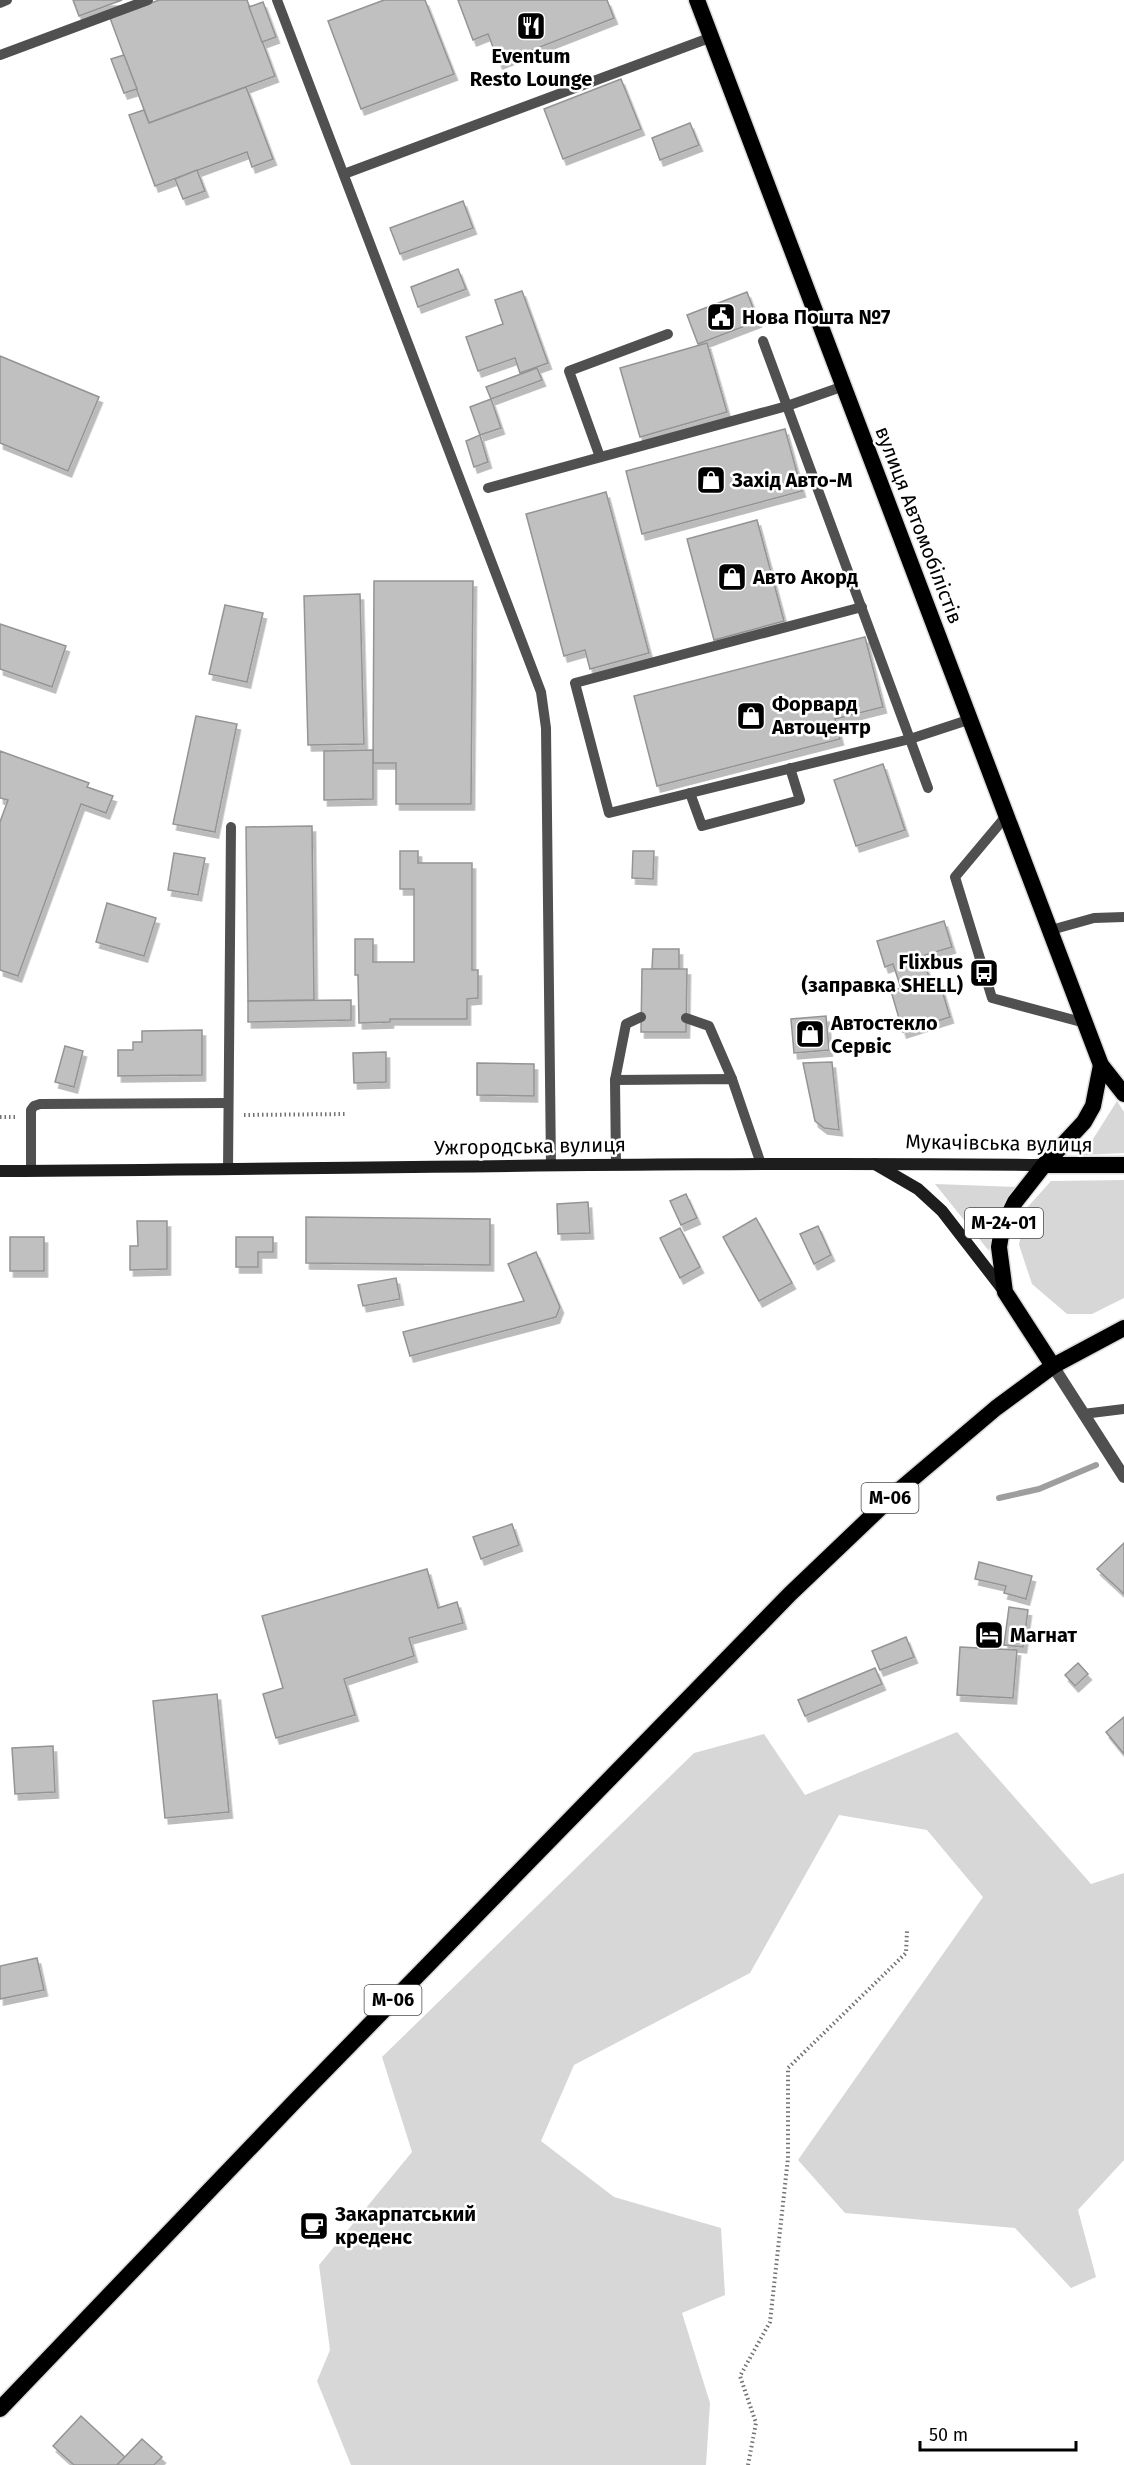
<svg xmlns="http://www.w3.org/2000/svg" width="1124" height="2465" font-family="'Fira Sans',sans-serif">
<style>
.green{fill:#d7d7d7}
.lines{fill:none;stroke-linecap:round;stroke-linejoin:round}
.stream{stroke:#9e9e9e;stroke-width:6}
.building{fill:#c0c0c0;stroke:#949494;stroke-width:1.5;filter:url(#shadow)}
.trunk-casing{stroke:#dbdbdb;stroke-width:19}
.path{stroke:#727272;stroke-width:4;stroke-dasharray:1.5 3;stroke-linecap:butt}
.service{stroke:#505050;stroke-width:10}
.minor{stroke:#505050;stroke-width:12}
.secondary{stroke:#1d1d1d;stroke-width:12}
.trunk{stroke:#000;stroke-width:16}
.labels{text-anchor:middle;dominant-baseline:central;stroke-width:5;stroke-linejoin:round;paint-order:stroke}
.shield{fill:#fff;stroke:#4c4c4c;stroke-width:1.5}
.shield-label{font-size:18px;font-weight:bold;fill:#000}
.poi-label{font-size:20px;font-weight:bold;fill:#000;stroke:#fff;text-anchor:start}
.street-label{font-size:20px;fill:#000;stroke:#fff}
</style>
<defs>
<filter id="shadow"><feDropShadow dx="3.5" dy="6" stdDeviation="0" flood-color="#0004"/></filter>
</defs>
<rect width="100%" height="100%" fill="#fff"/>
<g class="green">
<polygon points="1117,1101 1124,1112 1124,1153 1083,1155"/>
<polygon points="1124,1180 1124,1298 1092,1314 1067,1314 1032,1284 1019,1245 1025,1210 1051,1181"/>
<polygon points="935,1184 1018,1187 998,1214 989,1251"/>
<polygon points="957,1732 1091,1884 1124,1873 1124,2160 1078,2210 1096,2277 1071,2288 1015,2228 845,2213 798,2160 983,1897 927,1830 839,1815 750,1973 574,2065 541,2141 614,2197 721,2228 725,2295 682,2313 710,2403 706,2465 351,2465 317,2381 330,2350 319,2265 412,2152 382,2057 694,1753 764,1734 805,1795"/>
</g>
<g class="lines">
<polyline class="stream" points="999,1498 1039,1489 1096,1465"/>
</g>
<g class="building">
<polygon points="73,0 122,0 79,16"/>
<polygon points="159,0 247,0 275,76 149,123 110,18"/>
<polygon points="384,0 425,0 454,74 361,109 328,21"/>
<polygon points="458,0 607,0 614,18 499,63 488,34 473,40"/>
<polygon points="263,2 276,37 262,42 249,7"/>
<polygon points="124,55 137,89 124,93 111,59"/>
<polygon points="621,79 641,129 563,159 544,109"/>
<polygon points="246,87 273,159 252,167 247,152 155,186 129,115 144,110 149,123"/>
<polygon points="690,123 699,145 660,160 652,138"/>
<polygon points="197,170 205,191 183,199 175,179"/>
<polygon points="463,201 473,228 400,254 390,228"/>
<polygon points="458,269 466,289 418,307 411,287"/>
<polygon points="522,291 548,363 520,373 515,358 478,371 466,337 503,324 495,300"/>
<polygon points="747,292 758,321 698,344 687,315"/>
<polygon points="707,343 727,412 640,437 620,368"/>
<polygon points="0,356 99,397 68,471 0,443"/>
<polygon points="537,368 542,380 491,399 486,387"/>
<polygon points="491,399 501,428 480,435 470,407"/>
<polygon points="785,429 802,491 642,534 626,471"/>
<polygon points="480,435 488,462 474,467 466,441"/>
<polygon points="606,492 649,653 590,669 585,650 564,656 526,514"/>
<polygon points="757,520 784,621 714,640 687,539"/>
<polygon points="374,581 473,581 471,804 396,804 396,763 373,763"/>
<polygon points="360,594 364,744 308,745 304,596"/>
<polygon points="225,605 263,613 247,682 209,674"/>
<polygon points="0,624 66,646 52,687 0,669"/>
<polygon points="865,637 883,707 835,719 840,739 657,786 634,696"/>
<polygon points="196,716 237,724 215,832 173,824"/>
<polygon points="373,750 373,799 324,800 324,751"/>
<polygon points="0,751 89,783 87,787 113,796 106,813 81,804 18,976 0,970 0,822 8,800 0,798"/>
<polygon points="883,764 905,830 856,846 834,780"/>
<polygon points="312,826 314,1000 248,1001 246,827"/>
<polygon points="400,851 418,851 418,863 472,863 472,970 478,970 478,998 467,999 467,1019 390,1019 390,1022 359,1023 358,975 355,975 355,939 373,939 373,962 414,962 414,889 400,889"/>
<polygon points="633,851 654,851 653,879 632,878"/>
<polygon points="174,853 205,858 198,895 168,890"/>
<polygon points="107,903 156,918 144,956 96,942"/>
<polygon points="944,921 952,947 922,956 930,980 901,988 893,964 885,967 877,941"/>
<polygon points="653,949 679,949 679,969 652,969"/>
<polygon points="642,969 687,969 686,1032 641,1032"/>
<polygon points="938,977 950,1017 903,1032 891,991"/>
<polygon points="351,1000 351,1020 248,1022 248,1001"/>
<polygon points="826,1016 829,1050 794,1053 791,1019"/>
<polygon points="202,1030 202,1075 118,1076 118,1050 133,1050 133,1042 142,1042 142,1031"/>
<polygon points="65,1046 83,1051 74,1087 55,1082"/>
<polygon points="386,1052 386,1082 354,1083 353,1053"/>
<polygon points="832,1062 839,1130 824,1128 815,1121 803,1063"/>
<polygon points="477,1063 534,1064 534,1096 477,1095"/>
<polygon points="686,1194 697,1218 681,1225 670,1201"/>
<polygon points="588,1202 590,1233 558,1234 557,1204"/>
<polygon points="306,1217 490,1219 490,1265 306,1263"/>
<polygon points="756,1218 792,1283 759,1301 723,1237"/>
<polygon points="137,1221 167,1221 167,1269 130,1270 130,1246 138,1246"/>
<polygon points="818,1226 831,1255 814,1264 800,1234"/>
<polygon points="680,1228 700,1267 680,1278 660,1238"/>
<rect x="10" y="1237" width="34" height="34"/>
<polygon points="236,1237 273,1237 273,1252 258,1252 258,1267 236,1267"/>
<polygon points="536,1252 560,1307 556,1317 410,1356 403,1332 524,1301 508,1264"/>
<polygon points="396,1278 400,1299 363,1306 358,1285"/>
<polygon points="512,1524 519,1545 481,1559 473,1537"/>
<polygon points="1124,1543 1124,1594 1097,1569"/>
<polygon points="979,1562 1032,1576 1026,1599 1004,1593 1006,1586 975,1579"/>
<polygon points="427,1569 438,1608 457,1602 463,1623 409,1638 414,1656 344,1679 355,1715 276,1738 263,1694 283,1688 262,1616"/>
<polygon points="1009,1607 1028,1610 1023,1647 1004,1645"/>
<polygon points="906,1637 914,1657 880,1670 872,1651"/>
<polygon points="960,1647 1017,1650 1013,1698 957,1695"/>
<polygon points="1078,1663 1088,1674 1075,1686 1065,1675"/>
<polygon points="875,1668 882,1684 805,1716 798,1700"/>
<polygon points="217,1694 229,1812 165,1818 153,1701"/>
<polygon points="1124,1717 1124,1754 1106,1732"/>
<polygon points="53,1746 55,1792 15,1794 12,1748"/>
<polygon points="37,1958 44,1990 0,1999 0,1966"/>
<polygon points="81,2416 125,2457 117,2465 74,2465 53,2446"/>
<polygon points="142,2439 162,2457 154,2465 117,2465"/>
</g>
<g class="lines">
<g class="trunk-casing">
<g id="trunk">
<polyline points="697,0 1101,1065 1124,1094"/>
<polyline points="1044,1165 1124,1165"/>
<polyline points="1053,1366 1005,1292 999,1247 1002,1229 1015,1202 1044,1165 1084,1122 1093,1106 1101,1065"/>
<polyline points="0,2409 297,2099 790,1594 898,1491 996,1408 1053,1366 1124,1328"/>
</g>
</g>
<g class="path">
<polyline points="244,1115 347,1114"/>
<polyline points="0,1117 17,1117"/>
<polyline points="748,2465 756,2423 740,2376 770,2322 788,2158 788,2068 906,1953 907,1931"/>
</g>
<g class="service">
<polyline points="277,0 541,692 546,728 551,1166"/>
<polyline points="0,3 7,0"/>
<polyline points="0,55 148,0"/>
<polyline points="344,174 712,37"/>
<polyline points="763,341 928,788"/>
<polyline points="600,457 569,371 668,334"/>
<polyline points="488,488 787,406 844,386"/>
<polyline points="862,607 575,683 609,813 910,739 971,719"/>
<polyline points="690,793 702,826 800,800 790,768"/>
<polyline points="1007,815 955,877 992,998 1085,1023"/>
<polyline points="1051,930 1094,918 1124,917"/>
<polyline points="686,1018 709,1026 732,1079"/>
<polyline points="615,1080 626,1024 641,1017"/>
<polyline points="616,1164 615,1080 732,1079 761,1164"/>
<polyline points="228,1170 231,827"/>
<polyline points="31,1171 31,1110 34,1106 40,1104 228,1103"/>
<polyline points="1083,1414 1124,1409"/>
</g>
<polyline class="minor" points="1053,1366 1124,1477"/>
<g class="secondary">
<polyline points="875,1164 918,1189 942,1211 1004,1291"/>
<path d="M0 1171C348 1169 696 1161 1044 1165"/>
</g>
<use href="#trunk" class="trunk"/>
</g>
<defs>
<g id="restaurant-square" transform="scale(1.5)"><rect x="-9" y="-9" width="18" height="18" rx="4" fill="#000" stroke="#fff"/><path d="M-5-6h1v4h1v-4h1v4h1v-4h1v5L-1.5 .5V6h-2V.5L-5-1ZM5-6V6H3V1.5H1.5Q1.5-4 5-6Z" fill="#fff"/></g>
<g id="civic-square" transform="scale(1.5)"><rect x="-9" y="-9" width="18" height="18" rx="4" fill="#000" stroke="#fff"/><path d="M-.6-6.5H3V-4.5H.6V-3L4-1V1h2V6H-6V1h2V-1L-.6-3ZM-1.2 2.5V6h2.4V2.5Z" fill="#fff"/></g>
<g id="shop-square" transform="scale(1.5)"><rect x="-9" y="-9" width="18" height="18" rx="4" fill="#000" stroke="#fff"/><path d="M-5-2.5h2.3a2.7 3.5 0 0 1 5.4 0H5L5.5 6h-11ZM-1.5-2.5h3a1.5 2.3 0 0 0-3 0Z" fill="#fff"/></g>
<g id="bus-square" transform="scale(1.5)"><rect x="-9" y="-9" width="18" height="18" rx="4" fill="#000" stroke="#fff"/><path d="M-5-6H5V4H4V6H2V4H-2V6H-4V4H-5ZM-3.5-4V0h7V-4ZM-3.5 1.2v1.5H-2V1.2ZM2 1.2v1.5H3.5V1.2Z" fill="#fff"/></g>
<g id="hotel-square" transform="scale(1.5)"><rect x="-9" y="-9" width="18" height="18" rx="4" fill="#000" stroke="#fff"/><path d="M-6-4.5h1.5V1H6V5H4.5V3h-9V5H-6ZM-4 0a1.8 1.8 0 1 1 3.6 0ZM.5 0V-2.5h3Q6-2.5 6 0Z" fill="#fff"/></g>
<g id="cafe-square" transform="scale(1.5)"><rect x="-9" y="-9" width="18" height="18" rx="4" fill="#000" stroke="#fff"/><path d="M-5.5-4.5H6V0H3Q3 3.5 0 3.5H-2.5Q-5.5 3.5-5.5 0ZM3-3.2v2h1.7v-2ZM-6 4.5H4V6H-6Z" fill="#fff"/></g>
</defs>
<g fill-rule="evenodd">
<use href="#restaurant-square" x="531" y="26"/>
<use href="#civic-square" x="721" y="317"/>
<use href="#shop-square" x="711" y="480"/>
<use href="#shop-square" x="732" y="577"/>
<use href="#shop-square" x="751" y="716"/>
<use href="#bus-square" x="984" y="973"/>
<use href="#shop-square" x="810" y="1034"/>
<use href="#hotel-square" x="989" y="1635"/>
<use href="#cafe-square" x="314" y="2226"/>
</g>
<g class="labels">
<g class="shield">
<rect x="965" y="1208" width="78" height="30" rx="4.5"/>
<rect x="861.5" y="1483" width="57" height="30" rx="4.5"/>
<rect x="364.5" y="1985" width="57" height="30" rx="4.5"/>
</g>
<g class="shield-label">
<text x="1004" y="1223">М-24-01</text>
<text x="890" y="1498">М-06</text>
<text x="393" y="2000">М-06</text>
</g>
<g class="poi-label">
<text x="531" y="56" text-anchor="middle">Eventum<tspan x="531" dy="23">Resto Lounge</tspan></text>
<text x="742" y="317">Нова Пошта №7</text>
<text x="732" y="480">Захід Авто-М</text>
<text x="753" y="577">Авто Акорд</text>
<text x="772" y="704">Форвард<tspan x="772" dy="23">Автоцентр</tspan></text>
<text x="963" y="962" text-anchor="end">Flixbus<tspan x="963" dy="23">(заправка SHELL)</tspan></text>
<text x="831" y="1023">Автостекло<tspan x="831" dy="23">Сервіс</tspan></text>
<text x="1010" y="1635">Магнат</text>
<text x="335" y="2214">Закарпатський<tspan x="335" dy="23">креденс</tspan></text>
</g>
<g class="street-label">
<text transform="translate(919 525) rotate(69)">вулиця Автомобілістів</text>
<text transform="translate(999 1143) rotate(1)">Мукачівська вулиця</text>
<text transform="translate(530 1146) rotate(-1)">Ужгородська вулиця</text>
</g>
</g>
<path d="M920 2441v9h156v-9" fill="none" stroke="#000000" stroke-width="3"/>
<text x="929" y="2441" font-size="18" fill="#000000" stroke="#ffffff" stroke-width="4.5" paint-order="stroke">50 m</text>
</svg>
